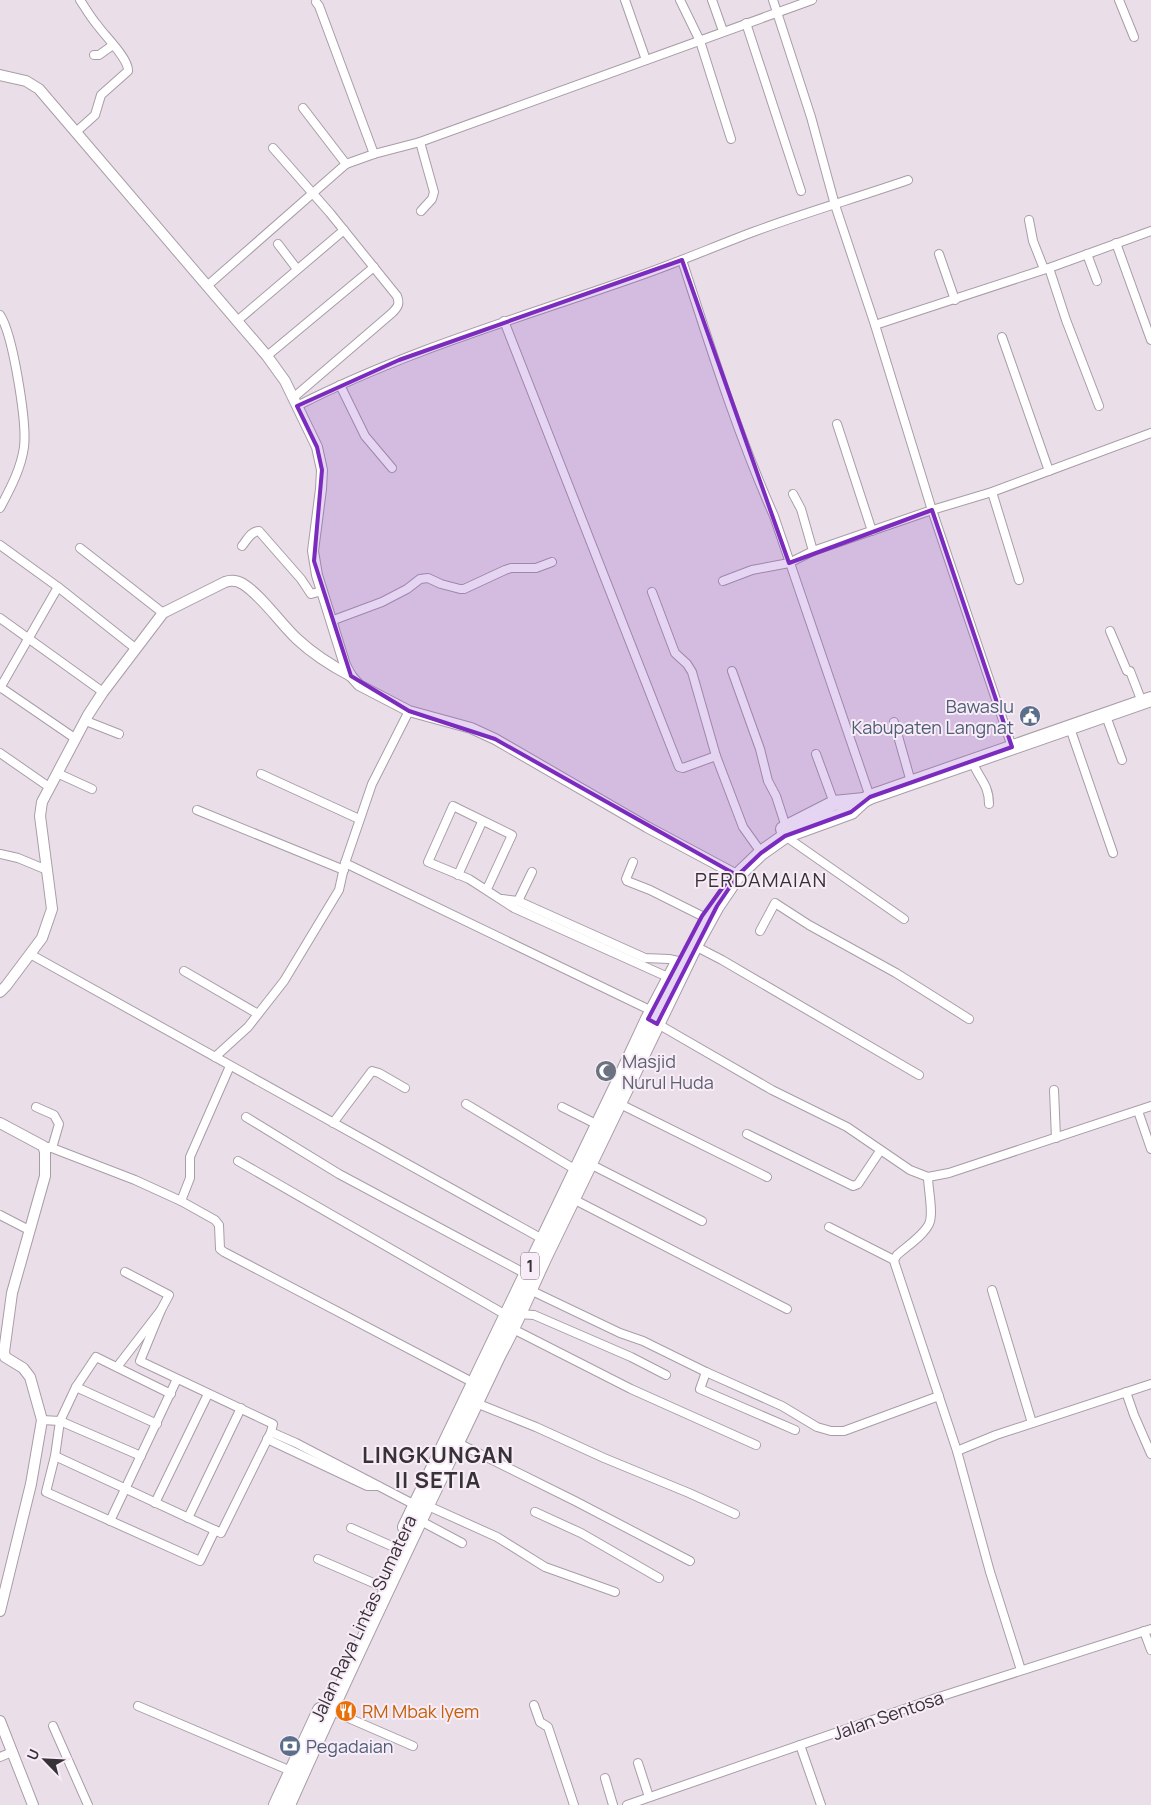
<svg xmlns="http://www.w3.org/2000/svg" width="1151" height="1805" font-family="Manrope,sans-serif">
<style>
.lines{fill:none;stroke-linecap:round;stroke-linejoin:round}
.minor-casing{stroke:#a89da7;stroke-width:10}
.tertiary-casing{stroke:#a89da7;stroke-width:12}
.trunk-casing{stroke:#a89da7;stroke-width:16}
.minor{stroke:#fff;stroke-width:8}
.tertiary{stroke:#fff;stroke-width:10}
.trunk{stroke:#fff;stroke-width:14}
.marked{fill:#7b2cbf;fill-opacity:0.2;stroke:#7b2cbf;stroke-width:4;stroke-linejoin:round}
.labels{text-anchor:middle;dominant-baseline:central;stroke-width:4;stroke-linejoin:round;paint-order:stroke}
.shield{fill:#f7ecf7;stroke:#706a70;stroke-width:1}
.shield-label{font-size:16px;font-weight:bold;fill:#363236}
.service-label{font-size:18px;fill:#4e5e75;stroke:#f7ecf7;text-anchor:end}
.worship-label{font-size:18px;fill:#5b616d;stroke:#f7ecf7;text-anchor:start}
.street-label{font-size:18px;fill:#363236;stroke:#f7ecf7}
.food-label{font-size:18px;fill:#c56008;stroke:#f7ecf7;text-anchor:start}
.quarter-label{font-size:20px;letter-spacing:1px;fill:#363236;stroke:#f7ecf7}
.district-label{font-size:22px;font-weight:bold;letter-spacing:1px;fill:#363236;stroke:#f7ecf7}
</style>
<rect width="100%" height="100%" fill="#eadfe9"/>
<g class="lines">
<g class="minor-casing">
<g id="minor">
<polyline points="625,0 646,60"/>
<polyline points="680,0 700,41 731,139"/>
<polyline points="712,0 723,31"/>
<polyline points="773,0 811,117 835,205 875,325 931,507 1012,747"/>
<polyline points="1119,0 1134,37"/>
<polyline points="316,2 319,6 374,154"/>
<polyline points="746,23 801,191"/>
<polyline points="94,55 99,55 113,45"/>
<polyline points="303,108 346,164"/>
<path d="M76 132 95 115 101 95 128 71C129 59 105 36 98 26 91 18 86 9 80 0"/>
<polyline points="420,142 434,192 432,199 421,211"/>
<path d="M273 148 330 213 397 296C400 304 398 307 392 313L293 398"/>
<polyline points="1029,220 1033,241 1044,269"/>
<polyline points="1116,243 1151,340"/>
<polyline points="278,244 297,269"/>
<polyline points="939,254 955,300"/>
<polyline points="1087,254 1097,281"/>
<path d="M682 260C710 346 737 433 774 516L870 797"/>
<polyline points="1049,268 1066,320 1099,406"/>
<polyline points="207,286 346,164 374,154 420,142 812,0"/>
<path d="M0 315C13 334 27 423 24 447 21 469 10 489 0 508"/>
<polyline points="237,321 344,230"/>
<polyline points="504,321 679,767 683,768 716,756 743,827 758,848"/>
<polyline points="875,325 1049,268 1151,231"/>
<polyline points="1002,337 1049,471"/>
<polyline points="267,356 374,267"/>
<polyline points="340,385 365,436 392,468"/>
<path d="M297 406C404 351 520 318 633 278 674 264 713 247 753 232 804 213 856 198 908 180"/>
<polyline points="837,424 872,531"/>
<polyline points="992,492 1019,580"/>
<polyline points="793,494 801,509 813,551"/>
<polyline points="0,545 58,587 135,648"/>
<path d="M242 546C247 540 251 531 259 531L301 579 311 594 322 591"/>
<polyline points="80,548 163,613"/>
<polyline points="723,581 752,570 789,563 813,551 932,510 992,492 1151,433"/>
<polyline points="652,592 675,653 687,664 692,672 716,756"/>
<polyline points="0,618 103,692"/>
<polyline points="331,621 382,602 407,589 420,579 428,578 441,584 460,589 464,589 505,570 511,568 536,568 552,562"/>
<polyline points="1110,631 1127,671 1130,671 1142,702"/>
<polyline points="732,671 760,749 768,781 776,796 786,827"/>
<polyline points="0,687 76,739"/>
<polyline points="0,688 58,587"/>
<polyline points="1106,716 1122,760"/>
<polyline points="86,721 119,734"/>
<polyline points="894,722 911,782"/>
<polyline points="1070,728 1113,853"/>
<polyline points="0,753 49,787"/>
<polyline points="816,754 834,803"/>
<path d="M972 761C979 779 989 784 989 804"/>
<polyline points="57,773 92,789"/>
<polyline points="261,774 359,819"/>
<polyline points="197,810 344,870"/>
<polyline points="785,836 904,919"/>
<polyline points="0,854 18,858 47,870"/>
<polyline points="633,862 626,879 627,881 650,890 702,916"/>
<polyline points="345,863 652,1011"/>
<polyline points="458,875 482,822"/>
<polyline points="487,889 512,835 453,806 428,862 469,879 514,908 670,978"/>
<polyline points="502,899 518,901 645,958 669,959 678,961"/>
<polyline points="518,901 532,872"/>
<polyline points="760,931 775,903 809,925 896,973 969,1019"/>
<polyline points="695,946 722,960 919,1075"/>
<polyline points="30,954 546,1241"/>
<polyline points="184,971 258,1014"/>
<polyline points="656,1023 772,1090 847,1127 910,1170 928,1177 949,1173 1151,1106"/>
<polyline points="215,1057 248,1027 284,981 339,890 345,863 372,784 409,711"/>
<polyline points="1054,1090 1056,1138"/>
<polyline points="466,1104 576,1170"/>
<polyline points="620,1104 767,1177"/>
<polyline points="36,1107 54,1115 59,1124 52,1148"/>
<polyline points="562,1107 598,1125"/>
<polyline points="1138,1111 1151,1149"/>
<polyline points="246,1117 339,1174 526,1274"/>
<polyline points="333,1123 372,1071 379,1073 405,1088"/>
<polyline points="747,1134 853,1186 858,1184 880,1151"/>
<polyline points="43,1146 52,1148 135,1180 181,1201 215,1220 219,1225 220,1249 224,1252 474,1383"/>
<polyline points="238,1161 506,1315"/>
<polyline points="590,1164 702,1221"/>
<path d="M928 1177C928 1189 934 1214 929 1224 923 1236 907 1246 897 1255L894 1260 895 1264 957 1451 990 1572 1021 1670"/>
<polyline points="573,1199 787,1309"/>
<polyline points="181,1201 190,1178 190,1157 230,1066"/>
<polyline points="0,1215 29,1230"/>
<polyline points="829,1227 894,1260"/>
<polyline points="530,1290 620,1333 643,1341 706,1372 782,1406 817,1427 831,1431 844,1431 939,1396"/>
<polyline points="992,1290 1032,1423"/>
<polyline points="518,1314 534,1315 631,1357 666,1375"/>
<polyline points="513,1329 631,1389 756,1445"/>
<polyline points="117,1367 161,1310 169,1295 125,1272"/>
<polyline points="706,1372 700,1389 795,1430"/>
<polyline points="76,1387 157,1424"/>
<polyline points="1126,1392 1134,1415 1151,1454"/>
<polyline points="171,1394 96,1357 76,1387 60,1421 55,1456 46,1492 200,1561 215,1530"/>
<polyline points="476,1403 536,1427 604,1458 689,1493 735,1514"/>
<polyline points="42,1420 60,1421 141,1456"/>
<polyline points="271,1432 296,1443 415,1505"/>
<polyline points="267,1439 367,1486 378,1486"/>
<polyline points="456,1442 575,1501 690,1561"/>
<polyline points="957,1451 996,1435 1151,1384"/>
<polyline points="55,1456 221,1533 271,1432 273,1424 140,1361 161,1310"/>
<polyline points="155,1503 208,1394"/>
<polyline points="426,1505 497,1537 545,1567 615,1592"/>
<polyline points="535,1512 581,1533 659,1578"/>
<polyline points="188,1518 241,1408"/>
<polyline points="419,1520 462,1543"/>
<polyline points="110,1521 177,1379"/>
<polyline points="351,1528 396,1548"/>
<polyline points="318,1559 378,1585"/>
<polyline points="1144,1631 1151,1650"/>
<polyline points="534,1705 540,1722 548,1727 574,1805"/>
<polyline points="138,1706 291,1771"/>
<polyline points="330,1710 413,1746"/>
<polyline points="53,1726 88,1805"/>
<polyline points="800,1745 821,1805"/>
<polyline points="0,1757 12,1752"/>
<polyline points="638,1763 649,1797"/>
<polyline points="605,1778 613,1805"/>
<polyline points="627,1805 939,1697 1151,1629"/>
</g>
</g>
<g class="tertiary-casing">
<g id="tertiary">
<polyline points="0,75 26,81 39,89 267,356 285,381 317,447 322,470 321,489 313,551 317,575 345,665 351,676 359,685 409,711 471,728 495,739 647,827 733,873"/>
<path d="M0 992 6 986 42 938 52 909 40 816 42 802 88 715 103 692 163 613 225 582C231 580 238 581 243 584 261 595 281 624 297 639 313 654 332 666 351 676"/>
<polyline points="0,1123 43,1146 45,1152 45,1176 12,1293 4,1352 5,1357 23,1368 30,1377 42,1420 31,1484 0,1611"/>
<polyline points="0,1721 33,1805"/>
</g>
</g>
<g class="trunk-casing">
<g id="trunk">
<polyline points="783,829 834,803 864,800"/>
<polyline points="405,1527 620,1079 648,1019 676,966"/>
<polyline points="276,1805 320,1710"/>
<path d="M288 1805C355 1653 428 1504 499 1354 519 1318 533 1280 551 1244 599 1144 647 1045 695 946L717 906 738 875 761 853 785 836 851 812 864 800 870 797 1151 699"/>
</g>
</g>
<use href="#minor" class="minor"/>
<use href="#tertiary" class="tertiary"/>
<use href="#trunk" class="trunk"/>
</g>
<path class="marked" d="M682 260 789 563 932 510 1012 747 870 797 851 812 785 836 761 853 738 875 717 906 657 1024 648 1019 702 916 733 873 495 739 409 711 351 676 314 561 322 470 317 447 297 406 399 360Z"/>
<defs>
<g id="civic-disc" transform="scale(1.125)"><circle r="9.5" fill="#5c6f8a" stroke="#f7ecf7"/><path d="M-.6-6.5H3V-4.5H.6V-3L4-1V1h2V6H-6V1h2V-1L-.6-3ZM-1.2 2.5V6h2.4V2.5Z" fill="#fff"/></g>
<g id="mosque-disc" transform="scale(1.125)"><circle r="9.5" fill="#6b7280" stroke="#f7ecf7"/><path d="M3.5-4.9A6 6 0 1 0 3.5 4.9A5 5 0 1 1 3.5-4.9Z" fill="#fff"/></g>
<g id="restaurant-disc" transform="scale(1.125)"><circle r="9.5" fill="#e8710a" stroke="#f7ecf7"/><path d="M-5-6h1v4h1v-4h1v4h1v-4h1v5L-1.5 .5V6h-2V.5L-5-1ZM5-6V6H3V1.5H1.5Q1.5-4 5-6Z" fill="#fff"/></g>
<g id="bank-disc" transform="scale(1.125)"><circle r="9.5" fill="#5c6f8a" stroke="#f7ecf7"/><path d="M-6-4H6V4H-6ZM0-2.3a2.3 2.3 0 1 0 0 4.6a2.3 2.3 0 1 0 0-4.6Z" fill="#fff"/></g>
</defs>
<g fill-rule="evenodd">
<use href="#civic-disc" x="1030" y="716"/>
<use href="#mosque-disc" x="606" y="1071"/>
<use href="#restaurant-disc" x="346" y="1711"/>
<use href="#bank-disc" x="290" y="1746"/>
</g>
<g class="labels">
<rect class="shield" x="521" y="1252.5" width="18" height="27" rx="4"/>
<g class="shield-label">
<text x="530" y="1266">1</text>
</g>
<g class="service-label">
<text x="1014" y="706">Bawaslu<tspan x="1014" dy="21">Kabupaten Langnat</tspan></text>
<text x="306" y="1746" text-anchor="start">Pegadaian</text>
</g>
<g class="worship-label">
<text x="622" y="1061">Masjid<tspan x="622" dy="21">Nurul Huda</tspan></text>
</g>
<g class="street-label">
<text transform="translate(363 1618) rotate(-65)">Jalan Raya Lintas Sumatera</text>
<text transform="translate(888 1715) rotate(-19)">Jalan Sentosa</text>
</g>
<g class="food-label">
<text x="362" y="1711">RM Mbak Iyem</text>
</g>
<g class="quarter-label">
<text x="761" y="879">PERDAMAIAN</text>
</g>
<g class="district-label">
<text x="438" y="1455">LINGKUNGAN<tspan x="438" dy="25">II SETIA</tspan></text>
</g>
</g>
<g transform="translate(45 1760) rotate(294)" stroke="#f7ecf7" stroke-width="4" paint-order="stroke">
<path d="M0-4L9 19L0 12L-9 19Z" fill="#363236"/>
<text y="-8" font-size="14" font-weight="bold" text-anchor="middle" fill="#363236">U</text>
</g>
</svg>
